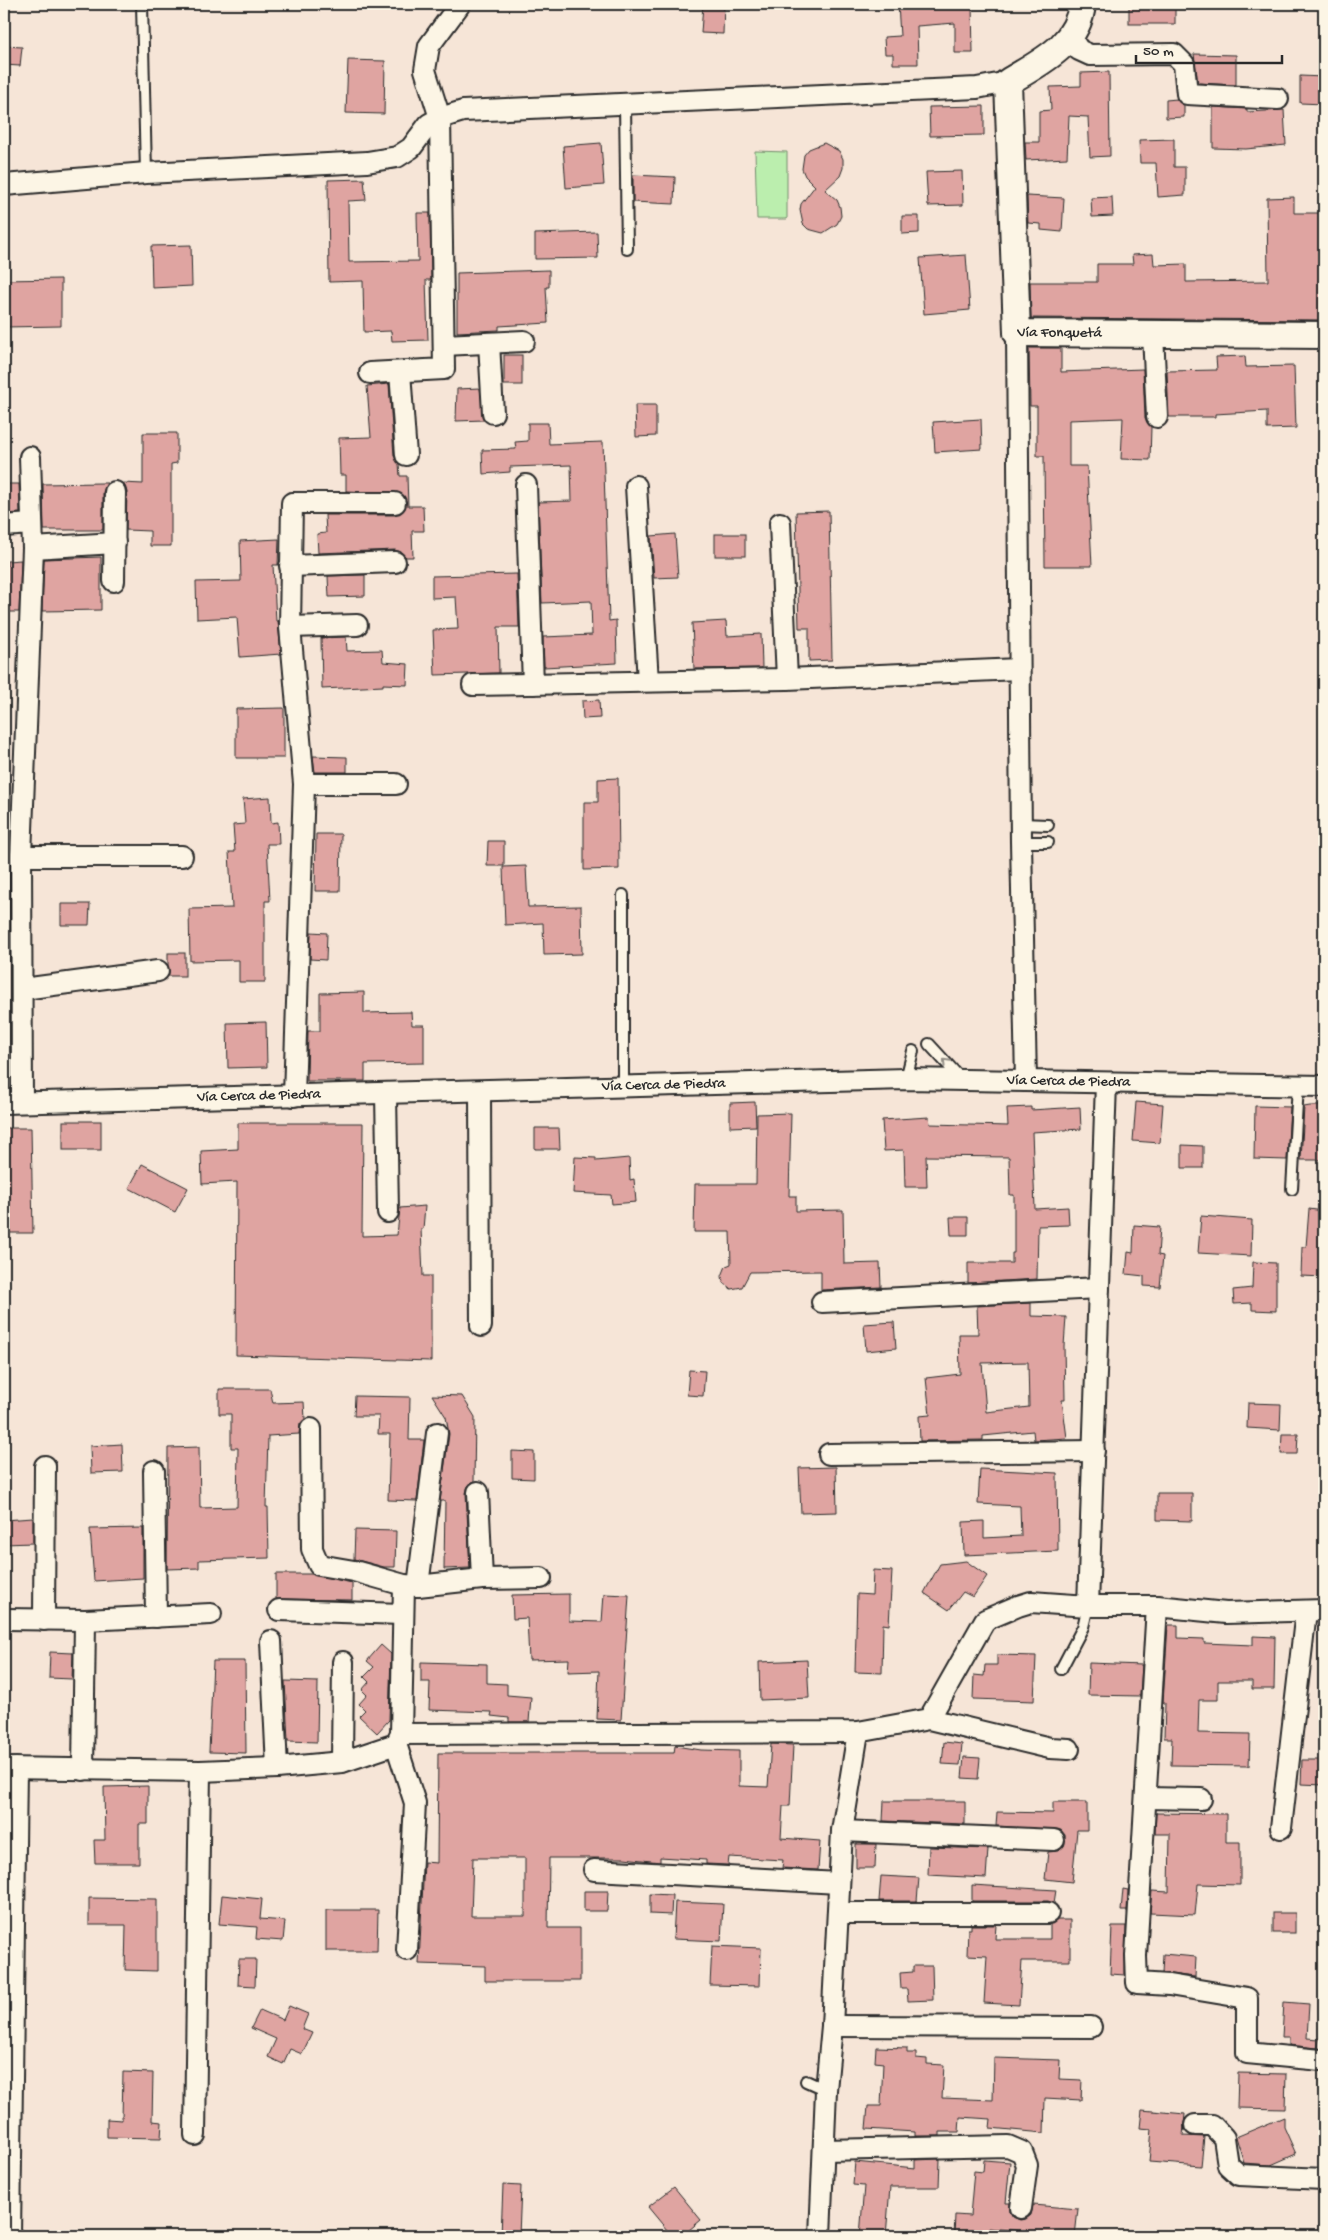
<svg xmlns="http://www.w3.org/2000/svg" width="1328" height="2240" font-family="'Gochi Hand',sans-serif">
<style>
.green{fill:#bbeeae;stroke:#738c6c}
.building{fill:#dfa4a1;stroke:#2b2b2b;fill-rule:evenodd}
.lines{fill:none;stroke-linecap:round;stroke-linejoin:round}
.service-casing{stroke:#2b2b2b;stroke-width:14}
.minor-casing{stroke:#2b2b2b;stroke-width:24}
.tertiary-casing{stroke:#2b2b2b;stroke-width:30}
.service{stroke:#fcf5e5;stroke-width:10}
.minor{stroke:#fcf5e5;stroke-width:20}
.tertiary{stroke:#fcf5e5;stroke-width:26}
.oneway{stroke:#949088}
.labels{text-anchor:middle;dominant-baseline:central;stroke-width:4;stroke-linejoin:round;paint-order:stroke}
.street-label{font-size:15px;fill:#2b2b2b;stroke:#fcf5e5}
</style>
<rect width="100%" height="100%" fill="#f6e5d7"/>
<filter id="ink" filterUnits="userSpaceOnUse"><feTurbulence type="fractalNoise" baseFrequency=".02" numOctaves="2"/><feDisplacementMap in="SourceGraphic" scale="10" xChannelSelector="R" yChannelSelector="G"/><feConvolveMatrix kernelMatrix="1 2 1 2 8 2 1 2 1" color-interpolation-filters="sRGB"/></filter>
<g filter="url(#ink)">
<polygon class="green" points="755,151 787,152 787,219 757,219"/>
<g class="building">
<polygon points="703,4 724,4 723,34 701,33"/>
<polygon points="898,4 932,4 933,7 972,6 973,53 955,53 955,23 917,26 918,64 893,64 893,54 885,54 884,37 900,36"/>
<rect x="1129" y="4" width="46" height="20"/>
<polygon points="4,46 22,47 20,66 4,65"/>
<polygon points="1194,54 1236,55 1236,85 1198,83"/>
<polygon points="348,60 385,61 384,114 346,113"/>
<polygon points="1109,72 1110,156 1090,157 1088,117 1069,116 1067,158 1026,160 1025,142 1039,142 1039,111 1051,110 1050,87 1081,86 1081,73"/>
<polygon points="1300,76 1324,77 1324,104 1300,103"/>
<polygon points="1177,99 1184,105 1184,117 1166,118 1166,100"/>
<polygon points="984,106 984,135 930,136 929,107"/>
<polygon points="1213,107 1247,109 1247,112 1284,110 1286,145 1246,149 1213,148"/>
<polygon points="1174,139 1174,167 1185,167 1185,195 1158,197 1156,163 1140,163 1139,140"/>
<polygon points="601,143 604,185 566,188 563,146"/>
<polygon points="824,143 839,151 843,159 843,168 840,176 825,190 837,200 840,207 841,216 837,224 823,233 808,229 803,224 800,210 801,204 815,186 805,176 802,169 804,155 809,149"/>
<polygon points="962,171 963,205 928,206 926,172"/>
<polygon points="633,175 675,177 674,204 633,202"/>
<polygon points="364,179 366,200 348,201 349,262 418,261 417,213 430,213 431,280 426,280 428,340 392,341 391,331 364,332 363,281 329,282 328,180"/>
<polygon points="1027,196 1064,198 1062,232 1041,230 1041,224 1028,223"/>
<polygon points="1112,197 1113,216 1092,217 1091,198"/>
<polygon points="1294,197 1294,213 1324,213 1324,320 1031,318 1030,282 1097,282 1097,264 1133,264 1132,255 1153,254 1154,265 1186,264 1186,282 1268,281 1267,198"/>
<polygon points="902,216 919,216 919,233 902,234"/>
<polygon points="597,232 598,258 535,259 535,234"/>
<polygon points="191,245 192,286 152,288 151,246"/>
<polygon points="966,255 970,310 924,314 920,258"/>
<polygon points="549,270 549,287 546,287 548,323 499,326 499,330 457,332 457,273"/>
<polygon points="61,279 61,326 4,327 4,280"/>
<polygon points="1029,348 1061,348 1061,372 1143,369 1145,418 1151,427 1150,460 1121,459 1123,418 1069,420 1069,466 1087,466 1092,566 1045,566 1044,456 1037,456 1037,406 1030,406"/>
<rect x="504" y="355" width="18" height="30"/>
<polygon points="1245,356 1246,367 1294,366 1296,428 1267,429 1267,411 1215,414 1215,417 1169,417 1167,371 1217,370 1216,357"/>
<polygon points="389,384 394,456 399,464 400,476 407,476 408,506 423,506 424,531 412,531 413,557 406,557 401,552 395,550 318,553 317,534 326,533 325,515 395,515 405,508 405,498 400,493 346,491 346,475 340,475 339,438 371,437 367,386"/>
<polygon points="480,388 484,420 456,421 457,389"/>
<polygon points="635,405 656,405 656,436 636,437"/>
<polygon points="981,419 982,449 935,452 933,422"/>
<polygon points="528,423 548,423 549,444 603,442 609,621 616,620 617,663 544,667 543,637 592,635 591,601 542,603 538,502 572,501 571,465 510,467 510,472 483,474 482,450 516,449 515,442 528,441"/>
<polygon points="143,433 177,433 177,463 171,464 171,546 150,546 150,531 126,530 127,492 123,483 143,484"/>
<polygon points="102,483 107,483 103,492 103,530 44,530 43,484"/>
<polygon points="4,484 19,484 20,513 4,514"/>
<polygon points="829,511 832,660 809,661 809,628 799,628 796,512"/>
<polygon points="675,534 678,577 654,578 651,536"/>
<rect x="715" y="534" width="30" height="22"/>
<polygon points="279,539 278,565 273,565 276,621 278,621 281,654 240,657 237,617 197,619 196,582 241,581 240,541"/>
<polygon points="101,557 101,610 42,611 44,559"/>
<polygon points="21,560 19,612 8,612 7,561"/>
<polygon points="517,574 519,627 498,627 499,673 435,675 433,630 458,629 456,597 432,598 432,576"/>
<polygon points="365,575 365,596 329,597 328,576"/>
<polygon points="726,621 727,636 761,634 762,668 694,669 692,623"/>
<polygon points="346,637 347,651 382,650 383,662 408,664 407,685 383,684 383,686 322,689 321,638"/>
<polygon points="599,700 600,718 583,719 582,701"/>
<polygon points="284,708 284,758 236,758 236,709"/>
<polygon points="313,756 347,757 347,772 315,772"/>
<polygon points="618,778 619,869 584,870 584,802 598,802 598,779"/>
<polygon points="270,797 271,823 278,822 279,844 267,844 270,901 265,901 265,982 239,982 239,960 190,961 189,909 232,908 229,852 235,852 233,825 245,824 243,799"/>
<polygon points="316,834 341,834 340,891 315,891"/>
<polygon points="488,841 504,841 504,866 487,866"/>
<polygon points="526,866 528,907 581,906 582,954 544,955 543,923 505,925 503,867"/>
<polygon points="61,904 90,904 89,925 61,925"/>
<polygon points="311,932 327,933 326,960 310,959"/>
<rect x="168" y="953" width="17" height="23"/>
<polygon points="364,992 364,1013 411,1012 412,1025 424,1025 424,1063 365,1064 365,1081 307,1081 308,1031 320,1031 320,993"/>
<polygon points="266,1022 267,1067 228,1068 227,1023"/>
<polygon points="755,1102 756,1126 730,1127 730,1103"/>
<polygon points="1136,1102 1163,1104 1160,1143 1133,1141"/>
<polygon points="1255,1106 1290,1107 1287,1160 1254,1159"/>
<polygon points="1310,1106 1324,1106 1324,1160 1301,1160 1304,1107"/>
<polygon points="1031,1107 1031,1110 1080,1107 1081,1129 1032,1132 1035,1209 1068,1207 1069,1225 1038,1226 1037,1279 968,1283 968,1263 1012,1263 1012,1253 1014,1253 1014,1195 1010,1195 1009,1157 926,1156 927,1187 905,1187 904,1150 884,1151 882,1120 929,1117 930,1124 1008,1126 1007,1108"/>
<polygon points="791,1113 789,1196 796,1196 796,1211 843,1210 844,1264 880,1263 881,1287 821,1290 821,1271 750,1272 742,1287 731,1289 723,1282 722,1276 726,1266 731,1264 730,1232 694,1232 695,1184 756,1184 757,1114"/>
<rect x="63" y="1121" width="38" height="29"/>
<polygon points="238,1123 363,1123 362,1236 397,1235 400,1208 425,1206 423,1229 421,1229 423,1276 431,1276 431,1361 236,1355 237,1182 202,1184 201,1151 238,1149"/>
<polygon points="4,1128 31,1128 33,1233 4,1233"/>
<polygon points="535,1128 559,1128 560,1149 535,1149"/>
<polygon points="1182,1145 1203,1146 1203,1168 1182,1168"/>
<polygon points="575,1157 596,1158 596,1161 629,1158 630,1180 634,1179 636,1202 612,1204 611,1195 573,1193"/>
<polygon points="142,1164 188,1188 175,1212 129,1188"/>
<polygon points="1309,1209 1324,1211 1324,1277 1301,1276 1302,1247 1306,1247"/>
<polygon points="1201,1216 1252,1220 1251,1256 1198,1253"/>
<polygon points="950,1217 968,1217 968,1235 951,1235"/>
<polygon points="1134,1225 1160,1227 1158,1255 1163,1256 1160,1287 1144,1286 1144,1276 1126,1274 1128,1252 1133,1253"/>
<polygon points="1253,1262 1276,1263 1276,1311 1252,1310 1252,1303 1234,1304 1233,1290 1252,1288"/>
<path d="M1031 1303V1316L1066 1317 1064 1346 1065 1400H1062L1067 1438 1034 1440 1033 1431 983 1436V1440L920 1441 919 1416 930 1415 926 1378 960 1374 959 1334H978L977 1306ZM1028 1362 1029 1407 986 1412 982 1363Z"/>
<polygon points="894,1322 896,1348 866,1351 864,1324"/>
<polygon points="689,1370 705,1371 703,1396 687,1395"/>
<polygon points="219,1389 270,1389 273,1403 304,1402 305,1419 300,1424 299,1434 268,1436 266,1507 268,1507 269,1558 199,1560 199,1568 167,1569 168,1448 199,1447 200,1508 237,1507 238,1448 231,1448 231,1414 219,1414"/>
<polygon points="432,1395 462,1396 475,1417 474,1481 468,1486 466,1493 470,1568 444,1569 445,1501 440,1501 449,1434 446,1417"/>
<polygon points="355,1396 410,1397 409,1440 424,1440 417,1501 388,1500 390,1434 378,1434 379,1416 354,1416"/>
<polygon points="1248,1403 1281,1404 1280,1430 1247,1428"/>
<polygon points="1282,1434 1298,1434 1297,1454 1281,1454"/>
<polygon points="122,1444 123,1472 91,1473 90,1446"/>
<polygon points="512,1451 534,1452 534,1479 512,1478"/>
<polygon points="836,1467 837,1512 801,1513 799,1468"/>
<polygon points="980,1469 1057,1473 1058,1551 964,1555 963,1522 984,1521 984,1538 1021,1536 1020,1506 978,1504"/>
<polygon points="1157,1493 1192,1493 1192,1521 1157,1520"/>
<polygon points="33,1518 33,1543 4,1544 4,1520"/>
<polygon points="143,1528 143,1578 94,1581 90,1529"/>
<polygon points="355,1530 396,1531 395,1567 384,1567 354,1559"/>
<polygon points="966,1561 987,1576 973,1597 963,1592 949,1610 924,1593 940,1564"/>
<polygon points="873,1570 892,1571 889,1625 883,1624 882,1673 855,1672 857,1594 872,1595"/>
<polygon points="276,1574 311,1574 352,1583 352,1600 276,1599"/>
<polygon points="569,1594 569,1621 602,1622 604,1594 629,1595 621,1720 597,1719 599,1671 568,1672 569,1659 529,1660 527,1618 513,1619 512,1595"/>
<polygon points="1168,1625 1178,1625 1178,1638 1204,1639 1204,1643 1253,1645 1253,1636 1275,1637 1274,1689 1252,1689 1252,1681 1218,1681 1218,1700 1199,1700 1198,1733 1250,1734 1249,1766 1171,1765 1172,1738 1164,1738 1165,1703 1163,1703"/>
<polygon points="381,1645 391,1654 389,1720 377,1733 359,1716 365,1710 359,1704 367,1695 362,1690 369,1682 364,1677 374,1667 367,1661"/>
<polygon points="50,1652 73,1653 72,1679 49,1678"/>
<polygon points="997,1655 1036,1656 1034,1701 973,1699 974,1675 984,1676 985,1665 997,1665"/>
<polygon points="807,1660 809,1698 760,1700 759,1662"/>
<polygon points="213,1661 245,1661 246,1753 209,1752"/>
<polygon points="421,1662 487,1664 487,1683 507,1684 507,1695 531,1697 529,1722 509,1722 509,1718 491,1716 492,1712 429,1710 430,1682 421,1682"/>
<polygon points="1089,1663 1142,1665 1140,1696 1088,1695"/>
<polygon points="285,1681 318,1682 317,1742 288,1741"/>
<polygon points="944,1742 962,1744 960,1765 942,1764"/>
<path d="M771 1744 793 1745 790 1806H783L781 1838 820 1841 818 1870 782 1868 783 1860 729 1857 728 1865 706 1864V1860L660 1857V1862L624 1858H549L548 1928H580V1981H485V1966L419 1964 424 1862 437 1863 438 1753H674L675 1746 701 1750 739 1751V1786L768 1787ZM473 1858H525V1916H471Z"/>
<polygon points="964,1757 980,1758 978,1779 962,1778"/>
<polygon points="1302,1760 1324,1760 1324,1785 1301,1784"/>
<polygon points="148,1786 148,1824 139,1824 139,1863 95,1863 94,1840 105,1840 104,1787"/>
<polygon points="884,1801 965,1801 965,1824 883,1821"/>
<polygon points="1053,1802 1087,1802 1087,1830 1077,1830 1072,1882 1045,1879 1048,1852 1059,1851 1064,1846 1065,1835 1061,1830 996,1826 997,1812 1053,1813"/>
<polygon points="1156,1813 1226,1814 1226,1842 1240,1842 1240,1885 1198,1884 1195,1915 1150,1913 1152,1891 1169,1892 1170,1834 1155,1834"/>
<polygon points="856,1844 876,1844 875,1868 856,1868"/>
<polygon points="929,1847 988,1849 986,1878 928,1875"/>
<polygon points="881,1876 919,1878 917,1901 879,1901"/>
<polygon points="972,1885 1056,1890 1054,1903 1048,1901 972,1901"/>
<polygon points="1123,1889 1128,1890 1127,1911 1121,1911"/>
<polygon points="584,1891 608,1891 607,1911 584,1911"/>
<polygon points="650,1894 672,1895 671,1915 650,1914"/>
<polygon points="222,1895 262,1899 260,1919 285,1921 283,1941 256,1939 257,1927 219,1924"/>
<polygon points="89,1898 157,1899 157,1971 125,1970 126,1925 89,1925"/>
<polygon points="675,1902 723,1904 721,1941 673,1939"/>
<polygon points="326,1910 378,1910 377,1951 326,1951"/>
<rect x="1273" y="1913" width="22" height="20"/>
<polygon points="1057,1920 1070,1920 1070,1961 1022,1961 1019,2005 984,2003 987,1956 967,1955 968,1929 971,1929 971,1925 996,1925 995,1939 1050,1939 1050,1924"/>
<polygon points="1112,1926 1126,1926 1125,1975 1110,1974"/>
<polygon points="712,1946 761,1948 760,1986 710,1985"/>
<polygon points="1163,1954 1196,1957 1195,1977 1162,1973"/>
<polygon points="239,1959 256,1959 255,1986 238,1985"/>
<polygon points="913,1966 932,1966 933,2000 908,2001 907,1989 901,1989 900,1973 913,1972"/>
<polygon points="1284,2002 1309,2004 1307,2038 1319,2039 1318,2048 1289,2045 1289,2037 1282,2037"/>
<polygon points="289,2006 308,2014 302,2029 312,2033 302,2054 290,2049 283,2064 268,2057 276,2039 251,2028 260,2010 283,2020"/>
<polygon points="876,2047 907,2048 907,2053 916,2053 916,2058 927,2059 927,2064 944,2065 942,2098 993,2100 994,2058 1060,2060 1059,2079 1082,2080 1081,2100 1045,2098 1044,2133 990,2128 991,2119 960,2117 959,2132 940,2132 940,2136 915,2136 915,2132 866,2129 868,2106 881,2106 883,2063 875,2062"/>
<polygon points="123,2072 153,2073 152,2121 162,2122 161,2138 107,2137 107,2119 122,2120"/>
<polygon points="1238,2073 1286,2074 1285,2109 1237,2108"/>
<polygon points="1142,2110 1185,2114 1183,2136 1204,2137 1201,2166 1149,2162 1152,2129 1140,2128"/>
<polygon points="1284,2117 1284,2127 1296,2154 1271,2165 1244,2163 1236,2137"/>
<polygon points="940,2159 939,2187 890,2187 886,2236 860,2236 864,2186 853,2185 855,2162 915,2168 915,2160"/>
<polygon points="984,2160 1010,2162 1006,2203 1010,2203 1010,2212 1013,2217 1020,2220 1026,2219 1031,2215 1033,2205 1078,2209 1075,2236 988,2228 987,2236 954,2236 955,2215 970,2216 974,2171 983,2172"/>
<polygon points="503,2185 521,2186 519,2236 501,2236"/>
<polygon points="674,2187 701,2220 682,2236 672,2236 648,2207"/>
</g>
<g class="lines">
<g class="service-casing">
<g id="service">
<polyline points="142,4 146,173"/>
<polyline points="625,104 627,249"/>
<polyline points="1021,824 1048,825"/>
<polyline points="1021,842 1048,842"/>
<polyline points="623,895 623,1088"/>
<polyline points="929,1044 962,1080"/>
<polyline points="906,1079 913,1051"/>
<polyline points="1292,1189 1298,1085"/>
<polyline points="1061,1669 1083,1627 1088,1606"/>
<polyline points="806,2081 826,2090"/>
</g>
</g>
<g class="minor-casing">
<g id="minor">
<polyline points="1071,38 1079,50 1090,55 1174,54 1184,64 1187,94 1278,99"/>
<polyline points="4,185 146,173 367,162 397,157 411,148 429,124 440,118 463,111 977,88 1008,82"/>
<polyline points="1017,333 1021,842 1026,1081"/>
<polyline points="1153,334 1157,417"/>
<polyline points="489,343 493,413"/>
<polyline points="444,345 524,341"/>
<polyline points="400,372 406,455"/>
<polyline points="370,373 444,369 440,118 425,70 429,46 460,4"/>
<polyline points="526,485 533,684"/>
<polyline points="636,486 648,681"/>
<polyline points="780,523 787,679"/>
<polyline points="4,526 31,524"/>
<polyline points="33,548 115,543"/>
<polyline points="290,566 395,562"/>
<polyline points="114,581 115,492"/>
<polyline points="290,627 357,625"/>
<polyline points="473,685 787,679 1019,669"/>
<polyline points="304,784 396,784"/>
<polyline points="21,856 182,856"/>
<polyline points="23,989 158,971"/>
<polyline points="480,1092 481,1326"/>
<polyline points="386,1094 388,1212"/>
<polyline points="294,1096 304,784 290,627 292,503 395,503"/>
<polyline points="22,1102 21,856 33,548 30,457"/>
<path id="s1" d="M4 1103 906 1079 1324 1086"/>
<polyline points="822,1302 1099,1288"/>
<polyline points="311,1429 312,1549 319,1565 354,1571 404,1585 418,1586 482,1579 541,1578"/>
<polyline points="829,1454 1094,1451"/>
<polyline points="154,1471 156,1617"/>
<polyline points="478,1492 482,1579"/>
<polyline points="418,1586 437,1433"/>
<polyline points="1088,1606 1106,1083"/>
<polyline points="1157,1606 1136,1956 1137,1983 1169,1985 1247,1998 1247,2053 1321,2060"/>
<polyline points="279,1610 402,1614"/>
<polyline points="4,1619 85,1620 211,1614"/>
<polyline points="44,1620 45,1466"/>
<polyline points="271,1641 277,1768"/>
<polyline points="929,1719 1050,1748 1069,1749"/>
<polyline points="401,1734 404,1585"/>
<polyline points="396,1744 415,1803 407,1950"/>
<polyline points="342,1762 343,1662"/>
<polyline points="4,1768 200,1771 277,1768 342,1762 396,1744 401,1734 858,1732 929,1719 985,1620 1018,1606 1031,1602 1088,1606 1157,1606 1226,1613 1324,1610"/>
<polyline points="83,1770 85,1620"/>
<polyline points="1146,1798 1201,1799"/>
<polyline points="1281,1828 1306,1611"/>
<polyline points="842,1831 1054,1840"/>
<polyline points="594,1870 839,1883"/>
<polyline points="839,1913 1048,1913"/>
<polyline points="832,2026 1091,2027"/>
<polyline points="1195,2125 1212,2125 1224,2138 1228,2165 1239,2175 1324,2179"/>
<polyline points="195,2135 200,1771"/>
<polyline points="824,2150 1008,2146 1022,2152 1027,2165 1021,2208"/>
<polyline points="10,2236 16,1768"/>
<polyline points="820,2236 826,2090 832,2026 842,1831 858,1732"/>
</g>
</g>
<g class="tertiary-casing">
<g id="tertiary">
<path id="s2" d="M1082 4C1078 46 1040 62 1008 82L1017 333 1324 335"/>
</g>
</g>
<use href="#service" class="service"/>
<use href="#minor" class="minor"/>
<use href="#tertiary" class="tertiary"/>
</g>
<defs><path id="oneway-chevron" d="M-2-3.5L2.5 0L-2 3.5" fill="none" stroke-width="1.6" stroke-linecap="round" stroke-linejoin="round" transform="scale(1.25)"/></defs>
<use class="oneway" href="#oneway-chevron" transform="translate(946 1062) rotate(-133)"/>
</g>
<g class="labels">
<g class="street-label">
<text stroke="none"><textPath href="#s2" startOffset="406">Vía Fonquetá</textPath></text>
<text stroke="none"><textPath href="#s1" startOffset="1065">Vía Cerca de Piedra</textPath></text>
<text stroke="none"><textPath href="#s1" startOffset="660">Vía Cerca de Piedra</textPath></text>
<text stroke="none"><textPath href="#s1" startOffset="255">Vía Cerca de Piedra</textPath></text>
</g>
</g>
<rect width="1328" height="2240" fill="none" stroke="#fcf5e5" stroke-width="20"/>
<rect x="10" y="10" width="1308" height="2220" fill="none" stroke="#2b2b2b" stroke-width="2" filter="url(#ink)"/>
<path d="M1136 55v8h146v-8" fill="none" stroke="#2b2b2b" stroke-width="2.5"/>
<text x="1143" y="55" font-size="15" fill="#2b2b2b" stroke="#fcf5e5" stroke-width="4" paint-order="stroke">50 m</text>
</svg>
